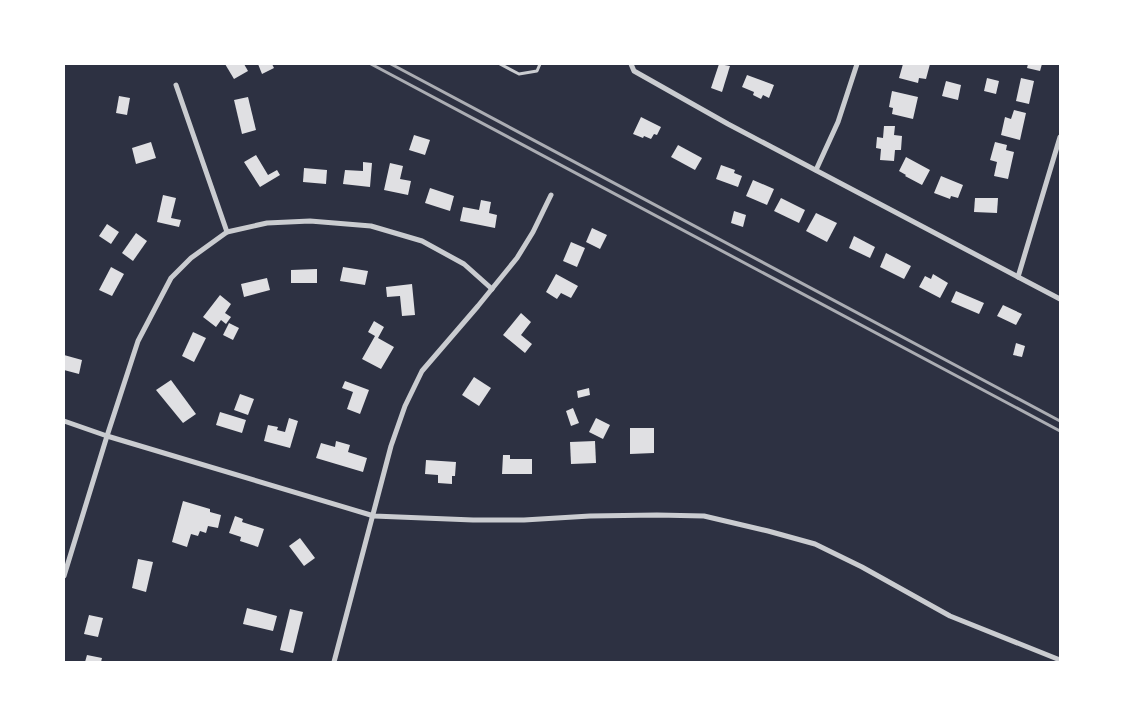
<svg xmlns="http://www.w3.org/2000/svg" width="1124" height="726" font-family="'Titillium Web',sans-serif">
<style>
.building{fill:#e0e0e3}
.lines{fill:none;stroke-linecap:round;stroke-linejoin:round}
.service{stroke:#caccd0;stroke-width:3}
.minor{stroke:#caccd0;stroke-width:5}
.rail{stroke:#abadb3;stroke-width:3}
</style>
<rect width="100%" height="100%" fill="#2d3142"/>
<g class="building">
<polygon points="225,64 244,64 248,71 234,79"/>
<polygon points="258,64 272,64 274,68 262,74"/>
<polygon points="719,64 730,66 722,92 711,88"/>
<polygon points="903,64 930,64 926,79 919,78 918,83 899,78"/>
<polygon points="1028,64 1042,64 1040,71 1027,68"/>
<polygon points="747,75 774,85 769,98 763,95 761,99 753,95 754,92 742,87"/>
<polygon points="987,78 999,81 996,94 984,91"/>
<polygon points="1021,78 1034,81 1029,104 1016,101"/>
<polygon points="946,81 961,85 958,100 942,96"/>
<polygon points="892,91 918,97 913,119 892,114 893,108 889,107"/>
<polygon points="119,96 130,98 127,115 116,113"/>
<polygon points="248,97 256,130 242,134 234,100"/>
<polygon points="1014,110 1026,113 1020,140 1001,135 1005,117 1011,119"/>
<polygon points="641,117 661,127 657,135 654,134 651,139 644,136 643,138 633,134"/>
<polygon points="884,126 895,126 894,135 902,136 901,150 895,150 894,161 880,160 881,149 876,148 877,137 883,138"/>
<polygon points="414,135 430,140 425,155 409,150"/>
<polygon points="151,142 156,158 136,164 132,148"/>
<polygon points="995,142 1007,145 1006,150 1014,152 1008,179 994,176 997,162 990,160"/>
<polygon points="678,145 702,158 695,170 671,157"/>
<polygon points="256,155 268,175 277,170 280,175 260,187 244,162"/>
<polygon points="906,157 930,170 922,185 905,176 906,175 899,171"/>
<polygon points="363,162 372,163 370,187 343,184 345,170 363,171"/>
<polygon points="390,163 403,166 400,179 411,181 408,195 384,190"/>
<polygon points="721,165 735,170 734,173 742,176 738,187 716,179"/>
<polygon points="304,168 327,170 326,184 303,182"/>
<polygon points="941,176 963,185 958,198 951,196 950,199 934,193"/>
<polygon points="753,180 774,189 767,205 746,196"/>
<polygon points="430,188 454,196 450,211 425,203"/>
<polygon points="163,195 176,198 171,218 181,220 179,227 157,222"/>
<polygon points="781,198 805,210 799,223 774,211"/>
<polygon points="975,198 998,198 997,213 974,212"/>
<polygon points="481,200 491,202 489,213 497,215 495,228 460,221 463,207 479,210"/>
<polygon points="734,211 746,215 743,227 731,223"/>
<polygon points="816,213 837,223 827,242 806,231"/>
<polygon points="107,224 119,232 111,244 99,236"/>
<polygon points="592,228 607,235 600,249 586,242"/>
<polygon points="136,233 147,241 133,261 122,253"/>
<polygon points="854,236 875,247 870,258 849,248"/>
<polygon points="571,242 585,248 577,267 563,261"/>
<polygon points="886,253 911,266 904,279 880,267"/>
<polygon points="111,267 124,274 112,296 99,290"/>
<polygon points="343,267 368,271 365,285 340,281"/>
<polygon points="317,269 317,283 291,283 291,270"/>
<polygon points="556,274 578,286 571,298 561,293 557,299 546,292"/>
<polygon points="933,274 948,283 940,298 919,287 925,276 931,279"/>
<polygon points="267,278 270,290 244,297 241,284"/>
<polygon points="412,284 415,315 402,316 400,296 387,297 386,287"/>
<polygon points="956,291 984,303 979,314 951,302"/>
<polygon points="220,295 231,304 225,313 231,317 226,324 221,320 216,327 203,317"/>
<polygon points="1003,305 1022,314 1016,325 997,316"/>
<polygon points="521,313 531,322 521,335 532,344 525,353 503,335"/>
<polygon points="374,321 384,327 378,338 394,347 381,369 362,359 375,336 368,332"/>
<polygon points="229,323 239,328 233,340 223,335"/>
<polygon points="193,332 206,338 194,362 182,356"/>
<polygon points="1016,343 1025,346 1022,357 1013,355"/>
<polygon points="64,355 82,360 79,374 64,370"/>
<polygon points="474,377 491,388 479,406 462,395"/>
<polygon points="171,380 196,414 183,423 156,390"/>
<polygon points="345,381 369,390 360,414 347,409 353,392 342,388"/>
<polygon points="589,388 590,395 578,398 577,391"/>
<polygon points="240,394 254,399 248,415 234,410"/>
<polygon points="573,408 579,423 571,426 566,411"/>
<polygon points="220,412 246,420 242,433 216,425"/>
<polygon points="289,418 298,421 290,448 264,441 268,425 278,427 277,430 285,432"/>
<polygon points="596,418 610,425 603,439 589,432"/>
<polygon points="630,428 654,428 654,453 630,454"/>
<polygon points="336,441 350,445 348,452 367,458 363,472 316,458 321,443 335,447"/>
<polygon points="595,441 596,463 571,464 570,442"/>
<polygon points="503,455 510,455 510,459 532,459 532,474 502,474"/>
<polygon points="426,460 456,462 455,476 452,476 452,484 438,483 438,475 425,474"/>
<polygon points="183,501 210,509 210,512 221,515 218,528 208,526 206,533 200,531 198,536 191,534 187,547 172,542"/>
<polygon points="235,516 243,519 242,522 264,529 258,547 240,541 241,537 229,533"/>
<polygon points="300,538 315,558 304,566 289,546"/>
<polygon points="138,559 153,562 146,592 132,588"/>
<polygon points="247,608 277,616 273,631 243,624"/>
<polygon points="290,609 303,612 293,653 280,650"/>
<polygon points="89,615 103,618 98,637 84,634"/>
<polygon points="87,655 102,658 101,662 85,662"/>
</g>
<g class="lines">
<polyline class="service" points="500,64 519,74 537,71 540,64"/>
<g class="minor">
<polyline points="631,64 634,71 728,124 1060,299"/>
<polyline points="176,85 227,232"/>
<polyline points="816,170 838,122 857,64"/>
<polyline points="1018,277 1060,137"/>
<polyline points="64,421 107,436 374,516 473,520 524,520 590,516 657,515 704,516 768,531 815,544 862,567 950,616 1060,660"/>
<polyline points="64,576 107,436 138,341 171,278 191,258 227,232 267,223 310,221 371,226 422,241 464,264 492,289"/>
<polyline points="334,662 391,446 405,406 422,371 478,306 517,258 533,232 551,195"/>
</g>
<g class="rail">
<polyline points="371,64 1060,431"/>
<polyline points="391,64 1060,421"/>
</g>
</g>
<rect width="1124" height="726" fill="none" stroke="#ffffff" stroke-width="130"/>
</svg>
